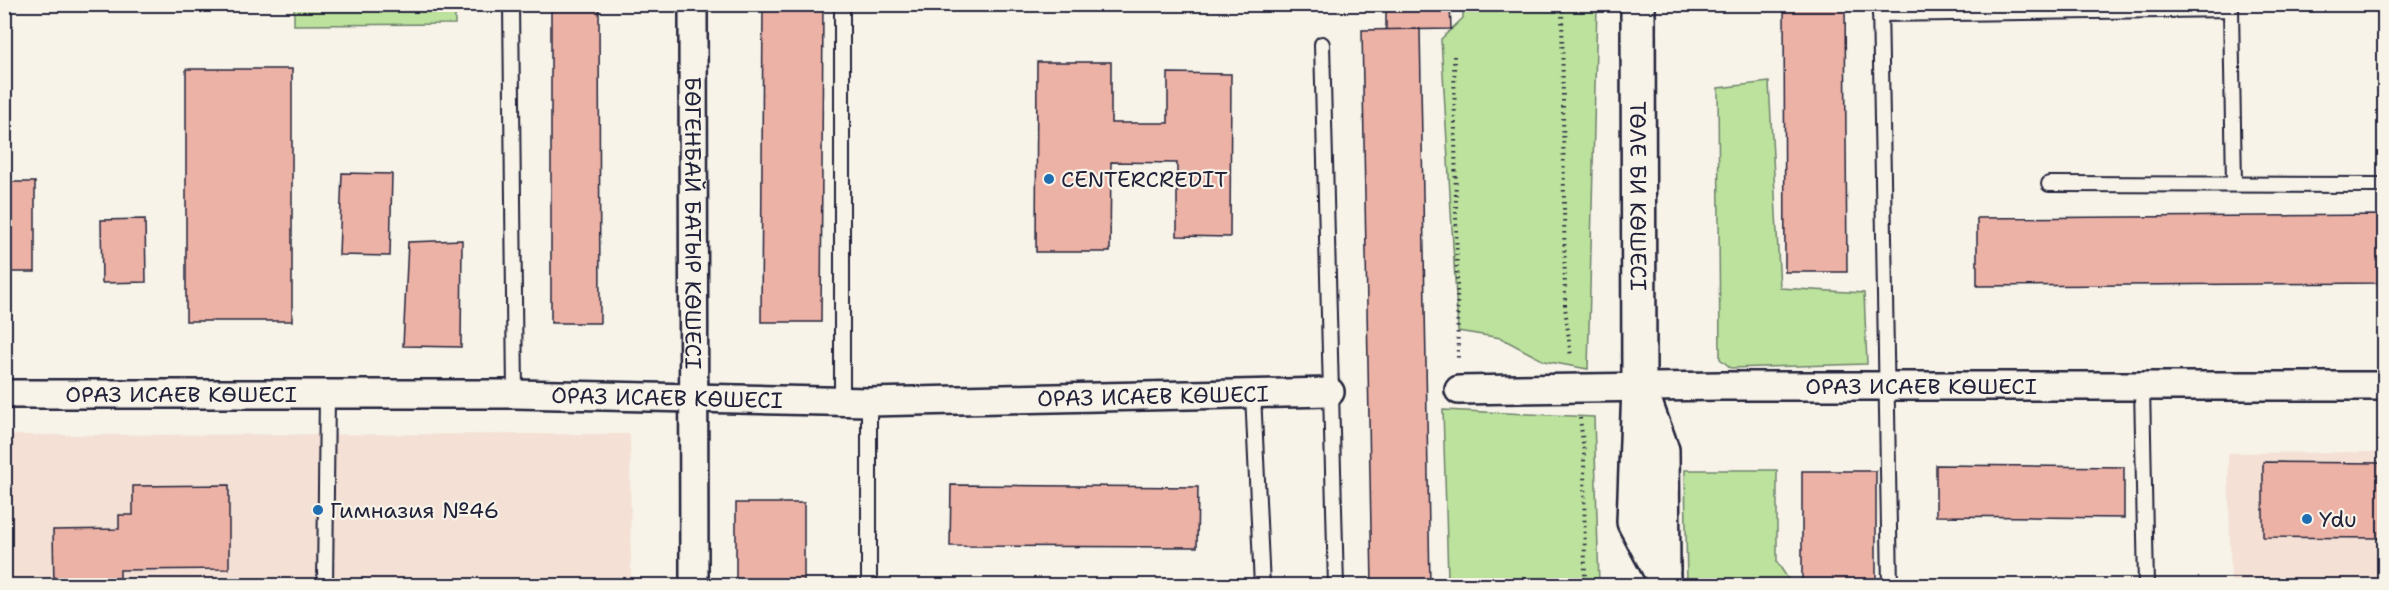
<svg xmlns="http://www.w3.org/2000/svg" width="2389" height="590" font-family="'Shantell Sans',sans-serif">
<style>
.built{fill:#f4e0d4}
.green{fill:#bce29d;stroke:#6f826c;stroke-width:1.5}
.building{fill:#ecb2a6;stroke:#22223b;stroke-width:1.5}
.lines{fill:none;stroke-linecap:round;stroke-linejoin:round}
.lane-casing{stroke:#22223b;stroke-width:18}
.street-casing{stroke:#22223b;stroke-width:32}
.secondary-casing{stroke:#22223b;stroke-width:38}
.path{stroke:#22223b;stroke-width:4;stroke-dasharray:1.5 4.5;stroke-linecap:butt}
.lane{stroke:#f7f3e8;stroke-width:14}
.street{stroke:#f7f3e8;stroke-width:27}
.secondary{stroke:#f7f3e8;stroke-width:33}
.poi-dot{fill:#1f6fb2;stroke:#f7f3e8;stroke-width:2}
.labels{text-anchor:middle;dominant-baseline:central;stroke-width:4.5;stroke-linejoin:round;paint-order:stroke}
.poi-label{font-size:22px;fill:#22223b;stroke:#f7f3e8;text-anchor:start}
.street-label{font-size:22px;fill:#22223b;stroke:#f7f3e8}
</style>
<rect width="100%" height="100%" fill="#f7f3e8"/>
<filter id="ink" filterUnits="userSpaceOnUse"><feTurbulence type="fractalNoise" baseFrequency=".0167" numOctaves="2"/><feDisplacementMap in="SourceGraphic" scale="12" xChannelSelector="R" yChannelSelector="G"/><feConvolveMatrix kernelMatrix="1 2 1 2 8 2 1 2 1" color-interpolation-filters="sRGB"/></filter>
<g filter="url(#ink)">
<g class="built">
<polygon points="630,434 631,585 5,585 4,435"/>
<polygon points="2384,452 2384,585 2231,585 2228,453"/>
</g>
<g class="green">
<polygon points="294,5 455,5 455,24 294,25"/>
<polygon points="1463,5 1597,5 1588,369 1544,361 1501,338 1458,331 1441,39 1463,18"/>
<polygon points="1769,82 1780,288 1864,293 1867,364 1731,368 1720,359 1718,88"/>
<polygon points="1443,410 1594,417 1599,585 1459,586 1448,578"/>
<polygon points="1685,470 1777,470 1777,562 1792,585 1687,585"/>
</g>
<g class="building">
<polygon points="551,4 599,4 600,323 551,323"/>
<polygon points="763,4 823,4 821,322 761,322"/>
<polygon points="1386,4 1450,4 1451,29 1386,30"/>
<polygon points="1784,4 1845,4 1847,272 1785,272"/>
<polygon points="1420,29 1430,586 1372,586 1362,30"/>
<polygon points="1037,62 1111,62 1111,123 1168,123 1168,73 1231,74 1230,237 1177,236 1177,163 1111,162 1110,252 1036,252"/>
<rect x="186" y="69" width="106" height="252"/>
<polygon points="342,173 392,174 390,256 339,255"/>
<rect x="4" y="182" width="31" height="90"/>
<polygon points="2384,215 2384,283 1977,286 1977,218"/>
<polygon points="145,219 146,282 102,283 101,220"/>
<polygon points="462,240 461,347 403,346 408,242"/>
<polygon points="2263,462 2384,463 2384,538 2263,537"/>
<polygon points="1936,465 2124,467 2124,518 1936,516"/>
<rect x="1802" y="471" width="74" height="115"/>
<polygon points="229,485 229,569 120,570 120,586 54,586 53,530 119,529 119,515 133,515 133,486"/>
<polygon points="951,485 1198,487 1197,547 950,546"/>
<rect x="736" y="503" width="68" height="83"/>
</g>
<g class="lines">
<g class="lane-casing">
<g id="lane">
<polyline points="511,4 515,394"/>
<polyline points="842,4 842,401"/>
<polyline points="1880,4 1890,586"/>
<polyline points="1880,14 2231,9 2234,184"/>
<polyline points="1322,44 1336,586"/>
<polyline points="2049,184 2384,185"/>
<polyline points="2142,386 2146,586"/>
<polyline points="1253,394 1262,586"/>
<polyline points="325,586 327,394"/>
<polyline points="869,586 869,402"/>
</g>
</g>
<g class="street-casing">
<g id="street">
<path id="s1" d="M693 4 694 586"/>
<path id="s2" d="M1459 390 1720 386H2384"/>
<path id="s3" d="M4 394H515L869 402 1330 392"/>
</g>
</g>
<g class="secondary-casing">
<g id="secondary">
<path id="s4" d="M1638 4 1639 387 1634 522 1663 576"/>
<polyline points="1644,400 1662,450 1663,570"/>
</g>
</g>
<g class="path">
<polyline points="1562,4 1565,307 1571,357"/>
<polyline points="1454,56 1458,361"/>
<polyline points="1580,418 1584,451 1585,586"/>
</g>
<use href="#lane" class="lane"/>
<use href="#street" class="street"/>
<use href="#secondary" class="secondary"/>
</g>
</g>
<g class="poi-dot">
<circle cx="1049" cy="179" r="6"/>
<circle cx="318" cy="510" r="6"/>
<circle cx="2307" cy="519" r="6"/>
</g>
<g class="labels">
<g class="poi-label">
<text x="1061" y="179">CENTERCREDIT</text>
<text x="330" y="510">Гимназия №46</text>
<text x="2319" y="519">Ydu</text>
</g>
<g class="street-label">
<text stroke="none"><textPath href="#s4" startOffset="192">ТӨЛЕ БИ КӨШЕСІ</textPath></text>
<text stroke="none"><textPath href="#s1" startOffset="219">БӨГЕНБАЙ БАТЫР КӨШЕСІ</textPath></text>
<text stroke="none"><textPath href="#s2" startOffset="462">ОРАЗ ИСАЕВ КӨШЕСІ</textPath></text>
<text stroke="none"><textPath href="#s3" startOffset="177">ОРАЗ ИСАЕВ КӨШЕСІ</textPath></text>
<text stroke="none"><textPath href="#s3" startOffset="1149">ОРАЗ ИСАЕВ КӨШЕСІ</textPath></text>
<text stroke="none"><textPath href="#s3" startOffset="663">ОРАЗ ИСАЕВ КӨШЕСІ</textPath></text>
</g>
</g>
<rect width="2389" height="590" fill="none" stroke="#f7f3e8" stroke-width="24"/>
<rect x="12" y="12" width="2365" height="566" fill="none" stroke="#22223b" stroke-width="2" filter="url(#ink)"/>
</svg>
